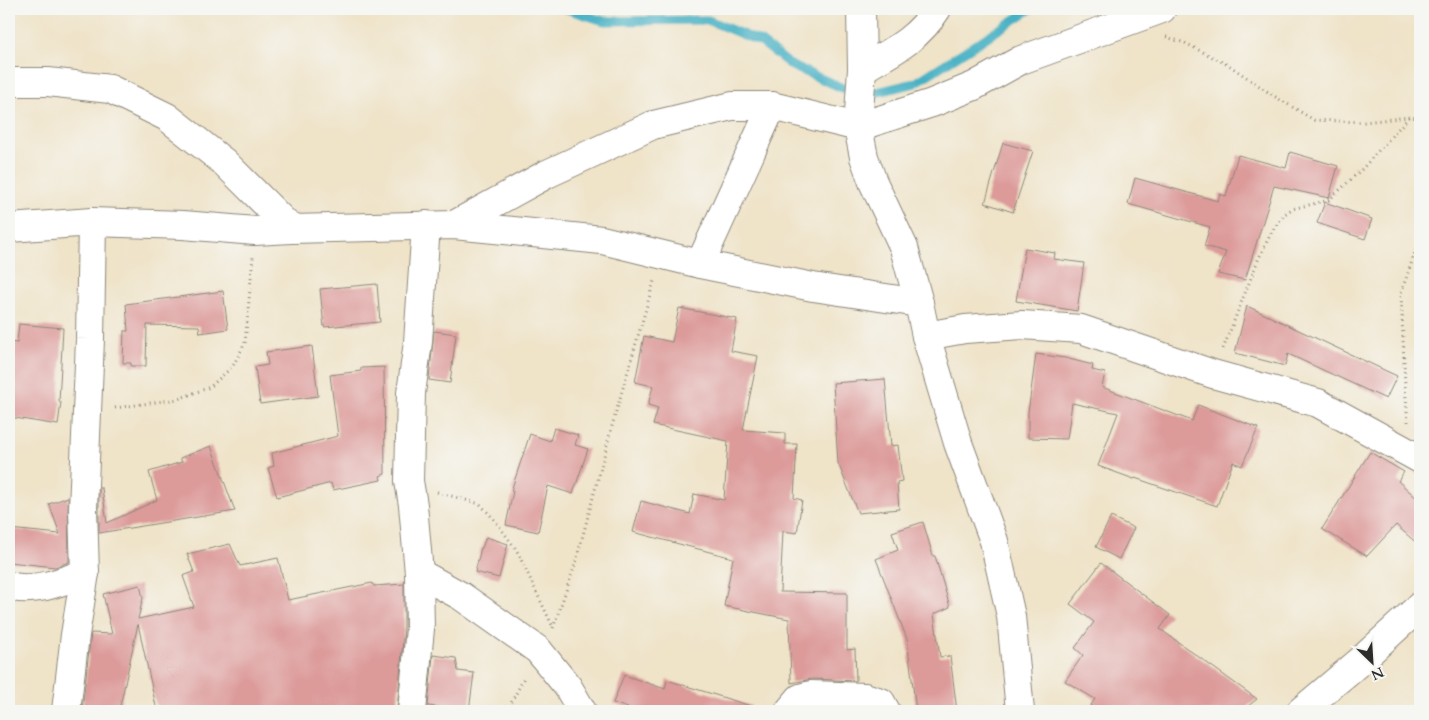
<svg xmlns="http://www.w3.org/2000/svg" width="1429" height="720" font-family="Cardo,serif">
<style>
.lines{fill:none;stroke-linecap:round;stroke-linejoin:round}
.stream{stroke:#46b1c4;stroke-width:9}
.building{fill:#dc9a99}
.street-casing{stroke:#8d877a;stroke-width:30}
.path{stroke:#8d877a;stroke-width:3;stroke-dasharray:1 4;stroke-linecap:butt}
.street{stroke:#fff;stroke-width:28}
</style>
<rect width="100%" height="100%" fill="#f6f6f2"/>
<filter id="ink" filterUnits="userSpaceOnUse"><feTurbulence type="fractalNoise" baseFrequency=".02" numOctaves="2"/><feDisplacementMap in="SourceGraphic" scale="10" xChannelSelector="R" yChannelSelector="G"/><feConvolveMatrix kernelMatrix="1 2 1 2 8 2 1 2 1" color-interpolation-filters="sRGB"/></filter>
<filter id="wash" filterUnits="userSpaceOnUse"><feTurbulence type="fractalNoise" baseFrequency=".0096" numOctaves="4" result="noise"/><feDisplacementMap in="SourceGraphic" scale="20" xChannelSelector="R" yChannelSelector="G"/><feGaussianBlur stdDeviation="1.12" result="paint"/><feColorMatrix in="noise" values="0 0 0 0 0 0 0 0 0 0 0 0 0 0 0 0 0 1.4 0 .05"/><feComposite in="paint" operator="in"/></filter>
<g filter="url(#wash)">
<rect width="100%" height="100%" fill="#efe3c8"/>
<g class="lines">
<polyline class="stream" points="566,9 604,21 708,20 761,42 792,66 861,96 915,83 1031,9"/>
</g>
<g id="blocks">
<g class="building">
<polygon points="1003,143 1033,151 1013,212 985,203"/>
<polygon points="1290,152 1338,166 1329,198 1274,186 1245,280 1218,274 1226,252 1204,246 1210,227 1128,204 1135,178 1218,201 1220,194 1226,196 1238,155 1286,168"/>
<polygon points="1325,202 1372,219 1365,239 1317,223"/>
<polygon points="1025,248 1055,253 1054,259 1084,263 1077,311 1016,301"/>
<polygon points="377,284 380,322 324,327 320,289"/>
<polygon points="223,291 228,329 200,333 199,326 147,325 146,366 131,366 131,363 123,363 124,331 128,331 126,304"/>
<polygon points="1247,306 1397,376 1386,399 1288,354 1285,366 1235,353"/>
<polygon points="679,308 737,319 731,351 758,356 743,430 785,433 785,444 797,444 794,498 802,500 797,533 783,531 780,592 847,593 847,650 855,649 856,681 812,679 791,683 789,619 724,606 733,558 633,532 641,501 690,514 694,494 724,500 728,441 653,425 658,408 648,405 653,386 635,382 644,336 672,342"/>
<polygon points="19,324 63,328 59,402 61,402 58,425 9,417 9,342 17,343"/>
<polygon points="434,331 456,334 450,383 429,380"/>
<polygon points="312,346 318,396 260,404 255,367 268,365 266,352"/>
<polygon points="1036,354 1065,358 1093,365 1092,370 1105,373 1102,387 1192,421 1198,405 1258,428 1242,466 1233,462 1217,506 1135,478 1134,479 1098,466 1118,413 1072,403 1067,439 1028,438 1028,413"/>
<polygon points="384,367 385,474 380,476 381,480 333,490 331,483 277,497 268,468 274,466 272,453 338,436 330,375 361,371 361,368"/>
<polygon points="885,379 891,446 898,445 902,481 897,482 899,509 858,513 838,463 833,383"/>
<polygon points="554,428 578,435 575,445 588,449 573,494 548,486 538,532 506,525 513,491 511,491 530,434 550,441"/>
<polygon points="211,446 235,511 99,533 99,488 102,488 107,523 157,500 149,472 182,462 180,458"/>
<polygon points="1370,452 1404,472 1398,481 1420,501 1420,546 1396,525 1367,556 1322,529"/>
<polygon points="68,497 69,562 55,567 9,562 9,529 60,534 49,504"/>
<polygon points="1111,517 1134,528 1119,559 1096,547"/>
<polygon points="923,522 933,556 935,556 950,607 934,614 940,657 950,656 957,711 916,711 907,639 876,559 898,550 892,532"/>
<polygon points="486,537 508,544 499,578 475,572 481,548 482,548"/>
<polygon points="230,544 240,566 278,558 288,600 372,583 374,586 404,584 404,628 397,711 157,711 138,624 119,711 82,711 91,633 112,634 103,594 140,585 143,598 138,619 194,607 183,576 194,572 187,554"/>
<polygon points="1101,563 1170,615 1160,629 1257,699 1242,711 1087,711 1095,699 1065,681 1083,655 1075,648 1094,622 1070,604"/>
<polygon points="433,655 456,658 458,671 474,673 469,711 428,706"/>
<polygon points="624,675 665,689 667,680 751,706 750,711 637,711 613,703"/>
</g>
</g>
</g>
<g filter="url(#ink)">
<use href="#blocks" fill-opacity="0" stroke="#8d877a" stroke-width="1"/>
<g class="lines">
<g class="street-casing">
<g id="street">
<polyline points="861,9 862,69 858,127 864,157 873,182 904,248 919,303 926,336 958,443 994,541 1011,616 1020,711"/>
<path d="M862 69C893 51 917 40 937 9"/>
<polyline points="9,82 48,82 110,89 167,117 224,162 291,229"/>
<polyline points="454,225 547,174 653,125 732,106 772,106 858,127 932,103 974,86 1021,60 1162,9"/>
<polyline points="9,228 92,222 183,225 255,231 291,229 454,225 602,240 700,264 813,287 919,303"/>
<polyline points="700,264 772,106"/>
<polyline points="926,336 965,329 1022,325 1081,329 1213,374 1318,403 1420,459"/>
<polyline points="419,573 461,596 538,650 568,687 582,711"/>
<path d="M9 586C35 593 61 582 85 573"/>
<polyline points="66,711 75,635 85,573 83,509 90,339 92,222"/>
<polyline points="412,711 420,629 419,573 413,505 409,481 411,393 418,342 426,225"/>
<polyline points="789,711 800,698 811,695 865,697 881,702 886,711"/>
<polyline points="1301,711 1358,663 1420,606"/>
</g>
</g>
<g class="path">
<polyline points="1166,37 1185,43 1230,66 1274,96 1314,120 1364,122 1409,117 1420,118"/>
<polyline points="1223,349 1258,260 1272,231 1285,214 1292,209 1329,200 1362,169 1409,117"/>
<polyline points="115,408 178,399 210,387 233,366 245,343 253,257"/>
<polyline points="1408,422 1405,386 1401,293 1420,238"/>
<polyline points="437,492 480,504 493,518 516,549 552,625"/>
<polyline points="553,628 575,565 612,426 654,281"/>
<polyline points="507,711 525,676"/>
</g>
<use href="#street" class="street"/>
</g>
</g>
<rect width="1429" height="720" fill="none" stroke="#f6f6f2" stroke-width="30"/>
<g transform="translate(1372 662) rotate(155)" stroke="#f6f6f2" stroke-width="4" paint-order="stroke">
<path d="M0-4L9 19L0 12L-9 19Z" fill="#2b2b2b"/>
<text y="-8" font-size="14" font-weight="bold" text-anchor="middle" fill="#2b2b2b">N</text>
</g>
</svg>
